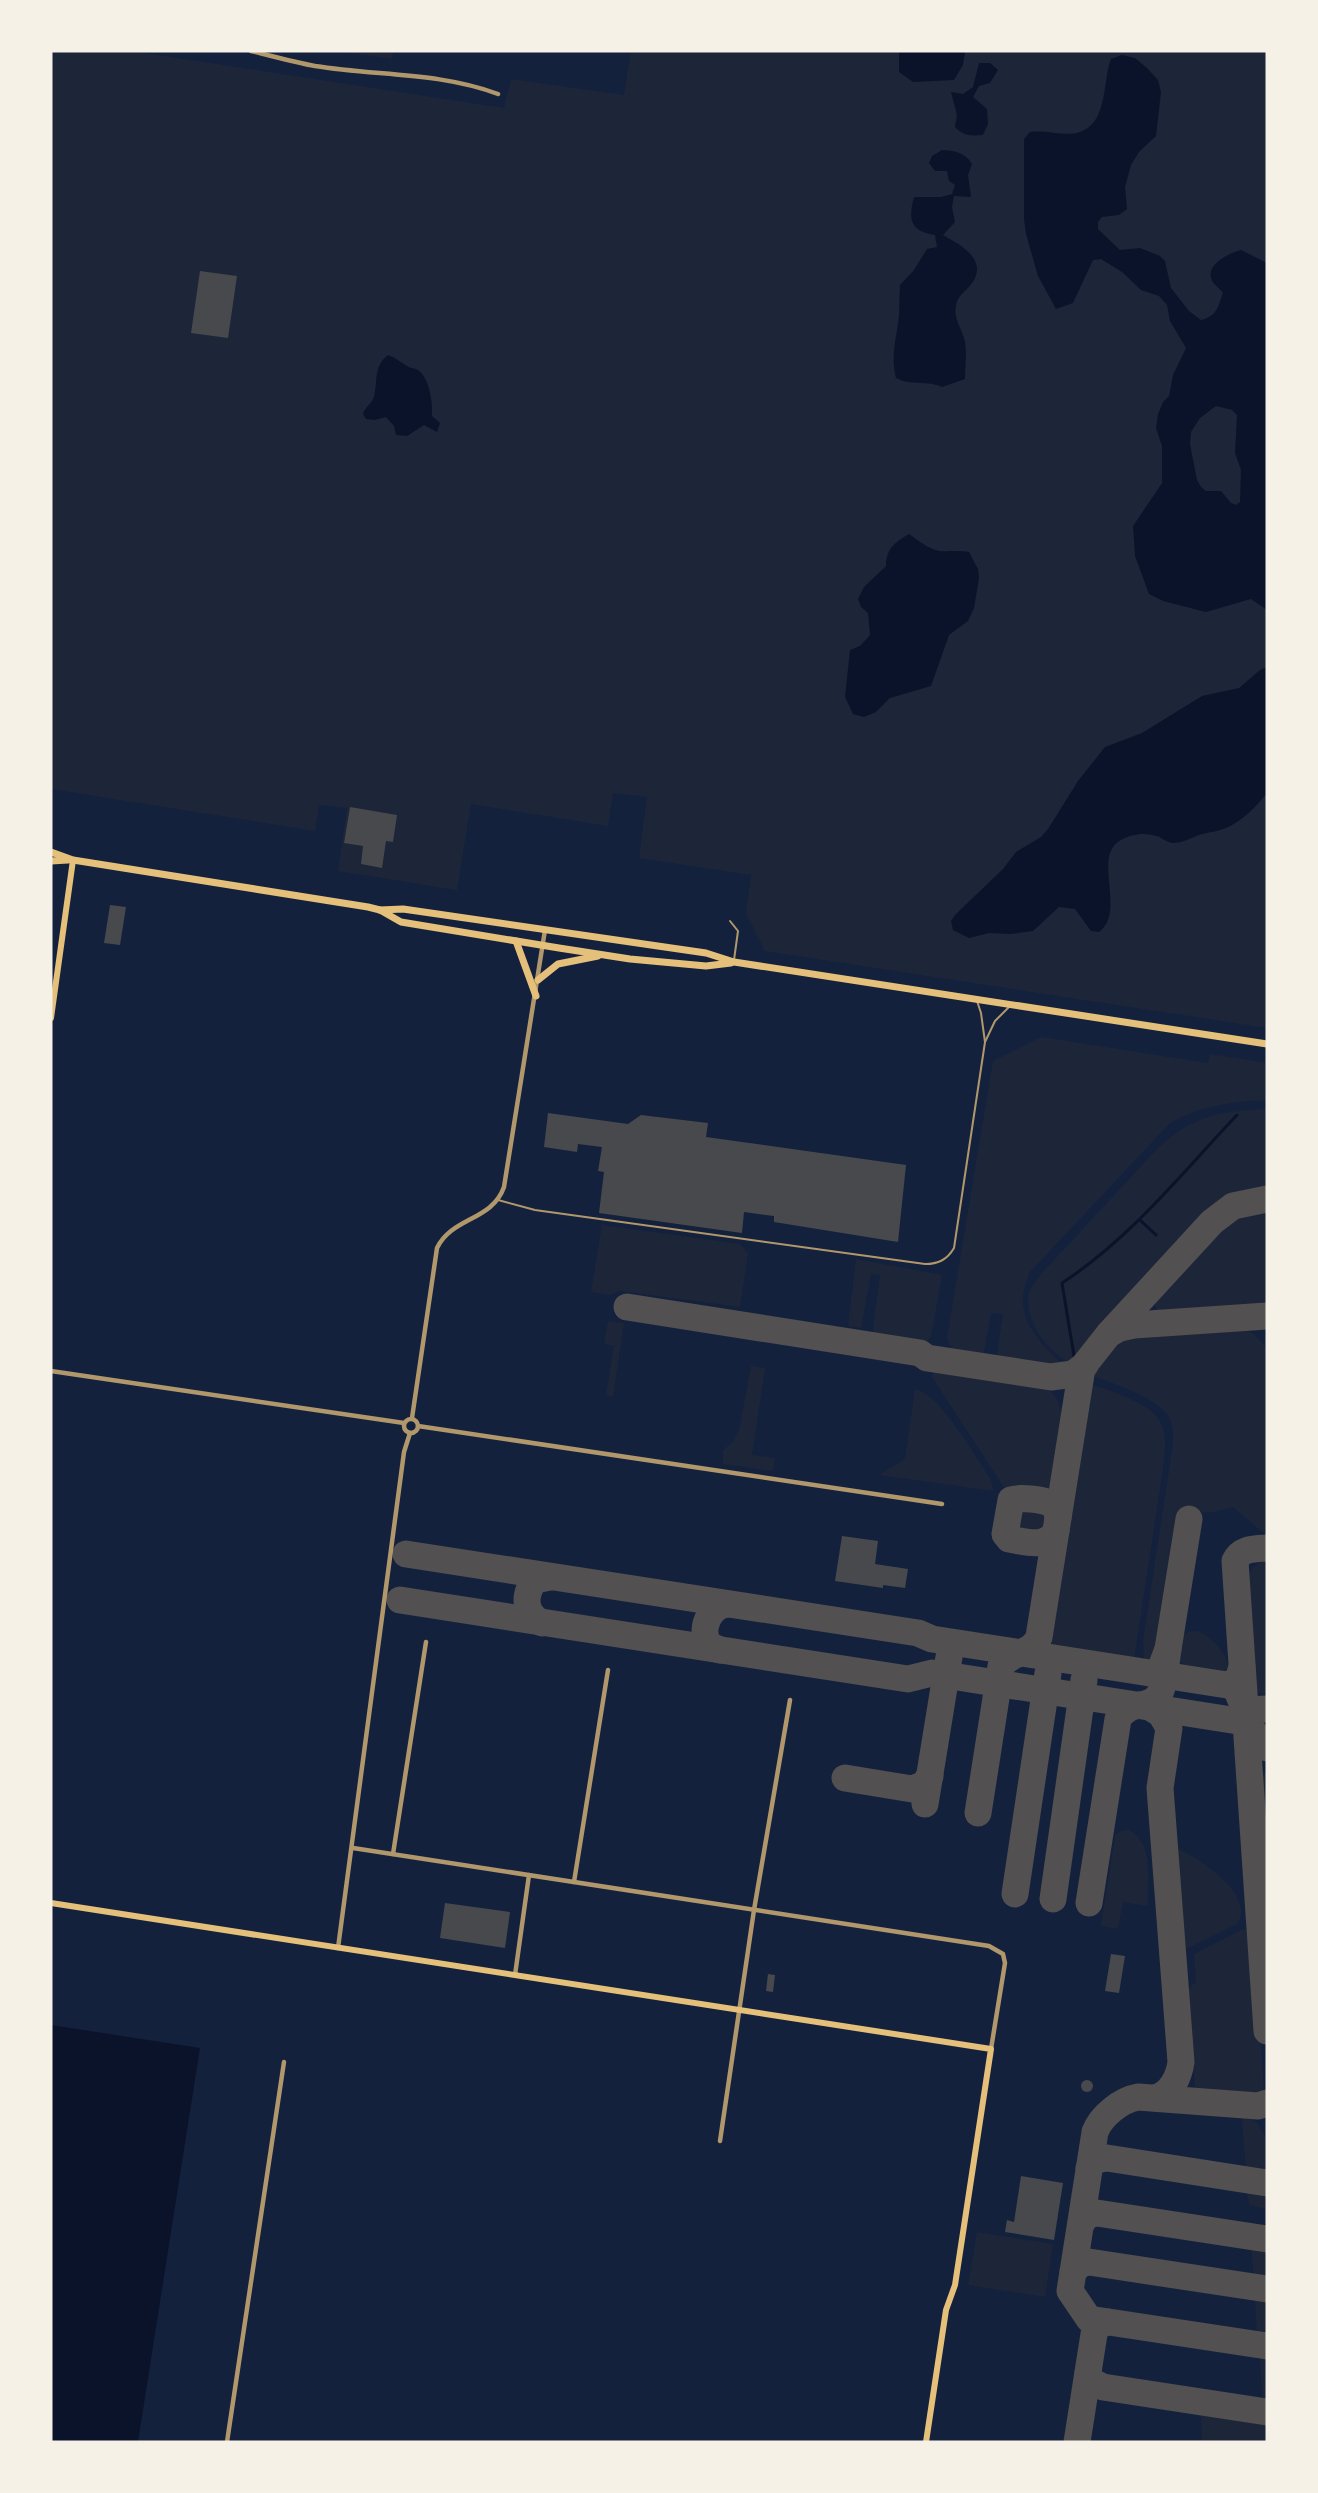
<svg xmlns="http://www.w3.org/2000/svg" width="1318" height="2493" font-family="Raleway,sans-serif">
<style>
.green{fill:#1d2539}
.water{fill:#0b132b;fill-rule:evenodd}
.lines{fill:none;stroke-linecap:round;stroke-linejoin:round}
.stream{stroke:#0b132b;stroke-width:3}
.taxiway{stroke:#525050;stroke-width:27}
.building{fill:#48494c}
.service{stroke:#b1986c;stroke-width:2}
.minor{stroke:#b1986c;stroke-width:4.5}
.secondary{stroke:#e5c07b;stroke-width:6}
.primary{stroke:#e5c07b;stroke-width:7}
</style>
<rect width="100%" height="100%" fill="#14213d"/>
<g class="green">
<polygon points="51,51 132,51 504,108 511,79 624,95 631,51 1267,51 1267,1028 765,951 746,913 751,875 639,858 647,797 613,793 608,826 471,804 457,890 338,871 347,808 319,805 315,831 51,789"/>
<polygon points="338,51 393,51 392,59"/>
<path d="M1041 1037 1208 1063 1210 1054 1267 1063V1100C1231 1102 1200 1105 1169 1124L1030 1272C1011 1313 1033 1336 1062 1363L1064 1366C1049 1373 1013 1363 996 1360L1003 1314 991 1313 983 1358 952 1351 947 1338 993 1061Z"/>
<path d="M1267 1109V1192L1240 1196 1214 1210 1078 1358 1071 1363C1048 1353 1023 1319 1029 1293 1031 1286 1038 1279 1042 1273L1159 1147C1196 1114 1219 1112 1267 1109Z"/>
<polygon points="1267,1207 1267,1309 1177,1315 1164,1314 1157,1310 1154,1301 1157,1292 1219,1224 1236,1213"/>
<polygon points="602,1225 740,1244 748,1254 740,1307 620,1291 610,1295 591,1292"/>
<polygon points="856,1259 942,1275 931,1337 927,1341 872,1335 880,1275 871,1274 861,1328 848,1326"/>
<polygon points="608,1321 624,1323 613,1397 606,1395 614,1346 604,1344"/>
<path d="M1236 1326 1254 1334 1267 1348V1536L1233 1507 1215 1512 1179 1514 1159 1650 1152 1659 1144 1662 1143 1641 1170 1464C1172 1450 1175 1435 1171 1422 1165 1399 1110 1383 1089 1374 1095 1363 1102 1352 1111 1344 1134 1325 1205 1328 1236 1326Z"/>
<polygon points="751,1366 765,1368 752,1455 775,1458 773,1469 771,1471 723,1464 723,1450 733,1442 739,1431"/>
<path d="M934 1369 1032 1382C1071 1393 1063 1427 1059 1458 1057 1470 1057 1484 1049 1494L1005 1489 932 1377Z"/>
<path d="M1089 1383C1111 1392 1157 1403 1163 1429 1166 1439 1165 1451 1164 1462L1134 1660 1058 1649C1044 1642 1048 1625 1050 1613L1086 1384Z"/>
<path d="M915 1389C940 1394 975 1456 990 1478L994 1491 879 1475 905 1459Z"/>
<path d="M1022 1506 1041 1509 1049 1516C1051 1537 1034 1535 1018 1533Z"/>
<polygon points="1267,1557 1267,1698 1256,1690 1252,1679 1246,1581 1252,1568"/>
<path d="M1197 1631C1210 1635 1227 1653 1228 1667L1222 1674C1175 1684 1159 1632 1197 1631Z"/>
<polygon points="1267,1773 1267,1867 1263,1860 1259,1782 1261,1776"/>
<path d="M1129 1830C1155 1844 1147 1881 1148 1906L1123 1902 1118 1929 1101 1926 1115 1835 1121 1831Z"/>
<path d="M1176 1848C1198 1857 1257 1896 1237 1924L1186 1949 1175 1855Z"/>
<polygon points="1243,1929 1249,1932 1253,1941 1264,2088 1261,2095 1254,2097 1203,2093 1195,2087 1186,1991 1196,1982 1194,1954"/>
<polygon points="1242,2117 1256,2121 1267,2139 1267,2174 1253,2174 1246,2169"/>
<polygon points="1250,2188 1260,2188 1267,2192 1267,2209 1250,2205 1247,2196"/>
<polygon points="977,2232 1053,2244 1045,2297 968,2285"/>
<polygon points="1251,2245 1267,2247 1267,2283 1254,2279"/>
<polygon points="1258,2295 1267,2295 1267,2338 1257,2333 1255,2299"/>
<polygon points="1267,2354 1267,2404 1262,2396 1260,2360 1262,2355"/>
<polygon points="1201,2413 1267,2420 1267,2442 1202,2442"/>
</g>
<g class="water">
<polygon points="899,51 964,51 965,52 963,65 954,80 913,82 899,72"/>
<path d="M1122 55 1135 58 1147 68 1158 80 1161 92 1156 136 1139 152 1131 165 1125 187 1127 209 1119 215 1102 217 1098 222V229L1120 250 1140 248 1160 256 1165 261 1171 288 1189 311 1201 320C1217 316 1218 307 1223 293 1220 288 1212 284 1211 278 1207 263 1230 253 1241 250L1267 263V610L1251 599 1206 612 1163 601 1149 594 1135 556 1133 526 1162 483V446L1156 428 1158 414 1163 402 1169 396 1173 375 1186 348 1170 321 1167 305 1159 296 1141 290 1122 272 1101 259 1093 260 1073 303 1056 309 1038 276 1026 234 1024 219V139L1030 132C1045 130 1064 136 1077 133 1109 125 1102 81 1111 59ZM1216 406 1232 410 1237 415 1235 453 1241 470 1240 502 1236 505 1231 503 1221 491H1206L1201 487 1197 480 1190 444 1191 432 1200 418Z"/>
<path d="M979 63H990L998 70 990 83 979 86 973 97 987 109 988 124 983 135C970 136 964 136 955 127L957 115 951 92 963 94 973 87Z"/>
<path d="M942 150C954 150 966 153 972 164L968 175 971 197 954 196 952 207 955 222 943 235C963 246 991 262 969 287 963 293 957 297 956 306 953 319 963 330 965 342 967 354 965 367 965 379L942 387C927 380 910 386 896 378 891 359 895 343 898 324 900 311 899 298 900 285L914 270 927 249 937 247 935 235C910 231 908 220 914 197H941L952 194 955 185 949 181 947 171H935L929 163 932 156Z"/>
<path d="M388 355C397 358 401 363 409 367 412 369 416 368 418 370 430 379 433 404 432 416L440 423 437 432 424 425 407 436 396 435 394 426 386 417 375 420 366 419 363 414C365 407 372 403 374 397 378 381 373 367 388 355Z"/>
<path d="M909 534C919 541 927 548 939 551 949 552 958 550 969 552L978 569 979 578 974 608 968 621 949 635 931 686 890 698 876 712 864 717 853 714 845 697 850 650 860 646 870 635 868 613 861 607 858 599 864 587 886 566C886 549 895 542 909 534Z"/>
<path d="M1267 667V793C1257 806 1241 822 1226 828 1217 832 1208 832 1199 835 1191 838 1182 843 1173 843 1167 843 1162 837 1156 836 1145 832 1131 834 1121 840 1091 856 1127 911 1099 932L1091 931 1075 909 1059 907 1033 931 1011 934 989 933 969 938 953 930 951 921 955 915 1003 869 1016 852 1041 837 1048 829 1078 781 1105 747 1142 733 1202 696 1239 688 1260 670Z"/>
<polygon points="51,2025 200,2048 138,2442 51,2442"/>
</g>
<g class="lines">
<g class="stream">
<polyline points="1140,1220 1156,1235"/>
<path d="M1074 1356 1062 1283C1130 1239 1182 1173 1237 1115"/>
</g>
<g class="taxiway">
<polyline points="627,1307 920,1353 927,1358 1051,1377 1073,1374 1085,1365"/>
<polyline points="1109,1334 1120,1328 1134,1325 1267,1316"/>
<path d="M1056 1531C1046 1549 1026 1542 1009 1539L1005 1534 1011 1500C1019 1497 1043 1499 1051 1504 1057 1507 1057 1512 1058 1518"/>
<path d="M1267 1548C1254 1549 1241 1548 1235 1561L1267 2031"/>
<polyline points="406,1554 918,1633 932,1639 1227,1685 1238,1680 1242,1667"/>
<polyline points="400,1600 908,1679 932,1673 1238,1721 1249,1726 1267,1748"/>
<path d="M542 1623C524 1614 523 1595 535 1580L550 1577"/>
<path d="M720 1650 709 1645C699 1630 709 1606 727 1604"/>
<polyline points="1162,1665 1168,1649 1189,1519"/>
<polyline points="1238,1693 1245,1710 1267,1709"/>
<path d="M1150 1707 1161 1714 1169 1728 1160 1788 1181 2062C1179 2077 1171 2094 1155 2098"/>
<polyline points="845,1778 912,1789 923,1785 930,1776"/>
<polyline points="925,1804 949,1657"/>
<path d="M978 1813 1001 1666C1011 1651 1032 1655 1039 1637L1082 1368 1108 1335 1212 1222 1233 1206 1267 1199"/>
<polyline points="1015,1894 1048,1673"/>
<polyline points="1053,1899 1084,1680"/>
<path d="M1089 1903 1118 1719C1130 1699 1148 1710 1158 1696 1165 1688 1166 1660 1168 1649"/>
<path d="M1267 2103 1258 2106 1138 2097C1121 2100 1101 2116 1095 2132L1070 2291 1089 2319 1267 2346"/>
<polyline points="1089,2168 1095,2160 1107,2158 1267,2183"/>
<polyline points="1081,2224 1087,2215 1097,2213 1267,2239"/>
<polyline points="1073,2272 1080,2264 1089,2262 1267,2289"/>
<polyline points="1088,2373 1091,2381 1103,2387 1267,2412"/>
<polyline points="1077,2442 1094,2334 1097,2326 1107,2322"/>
</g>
</g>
<g class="building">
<polygon points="200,271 237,276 228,338 191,333"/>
<polygon points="350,807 397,815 393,842 386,841 382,868 361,864 363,846 344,843"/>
<polygon points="110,905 126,907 120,945 104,943"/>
<polygon points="548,1113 628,1124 641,1115 708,1123 706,1137 906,1165 898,1242 774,1222 774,1216 744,1212 742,1233 599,1213 604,1172 598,1171 602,1147 578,1144 577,1152 544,1147"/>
<polygon points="842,1536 878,1541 875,1564 908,1569 905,1588 883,1585 883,1588 835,1581"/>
<polygon points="445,1903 510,1912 505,1948 440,1938"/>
<polygon points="1111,1954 1125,1956 1119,1993 1105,1991"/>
<polygon points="768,1974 775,1975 773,1992 766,1991"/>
<circle cx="1087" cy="2086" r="6"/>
<polygon points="1021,2176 1063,2183 1054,2240 1005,2232 1007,2220 1014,2222"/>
</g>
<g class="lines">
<g class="service">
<polyline points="730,921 738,931 734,960"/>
<polyline points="977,1001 981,1013 985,1042"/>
<path d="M498 1200 535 1210 925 1264C938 1264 947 1260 954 1248L985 1042 995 1021 1009 1007"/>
</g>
<g class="minor">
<path d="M251 51C272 56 294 62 315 66 377 76 439 72 498 94"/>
<polyline points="51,1371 404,1423"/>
<path d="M412 1418 437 1248C452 1217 492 1221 504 1187L545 930"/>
<circle cx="411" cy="1426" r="7"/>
<polyline points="418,1426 942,1504"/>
<polyline points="353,1848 989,1946 1003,1954 1005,1963 991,2049"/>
<polyline points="393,1854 426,1642"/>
<polyline points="574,1882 608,1670"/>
<polyline points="338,1948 404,1452 410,1433"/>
<polyline points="515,1975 529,1875"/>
<polyline points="720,2141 754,1910 790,1700"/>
<polyline points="227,2442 284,2062"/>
</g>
<g class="secondary">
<polyline points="51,1018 73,860"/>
<polyline points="51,1903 991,2049 955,2285 946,2310 926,2442"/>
</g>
<g class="primary">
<polyline points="51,852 73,860 368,907 380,910 401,922 559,948 630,959 706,966 731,963"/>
<polyline points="51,861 68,860"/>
<polyline points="380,910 403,909 706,953 734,962 1267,1044"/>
<polyline points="516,941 536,996"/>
<polyline points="538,980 558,964 598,956"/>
</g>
</g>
<rect width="1318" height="2493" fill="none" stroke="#f6f1e7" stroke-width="105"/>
</svg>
